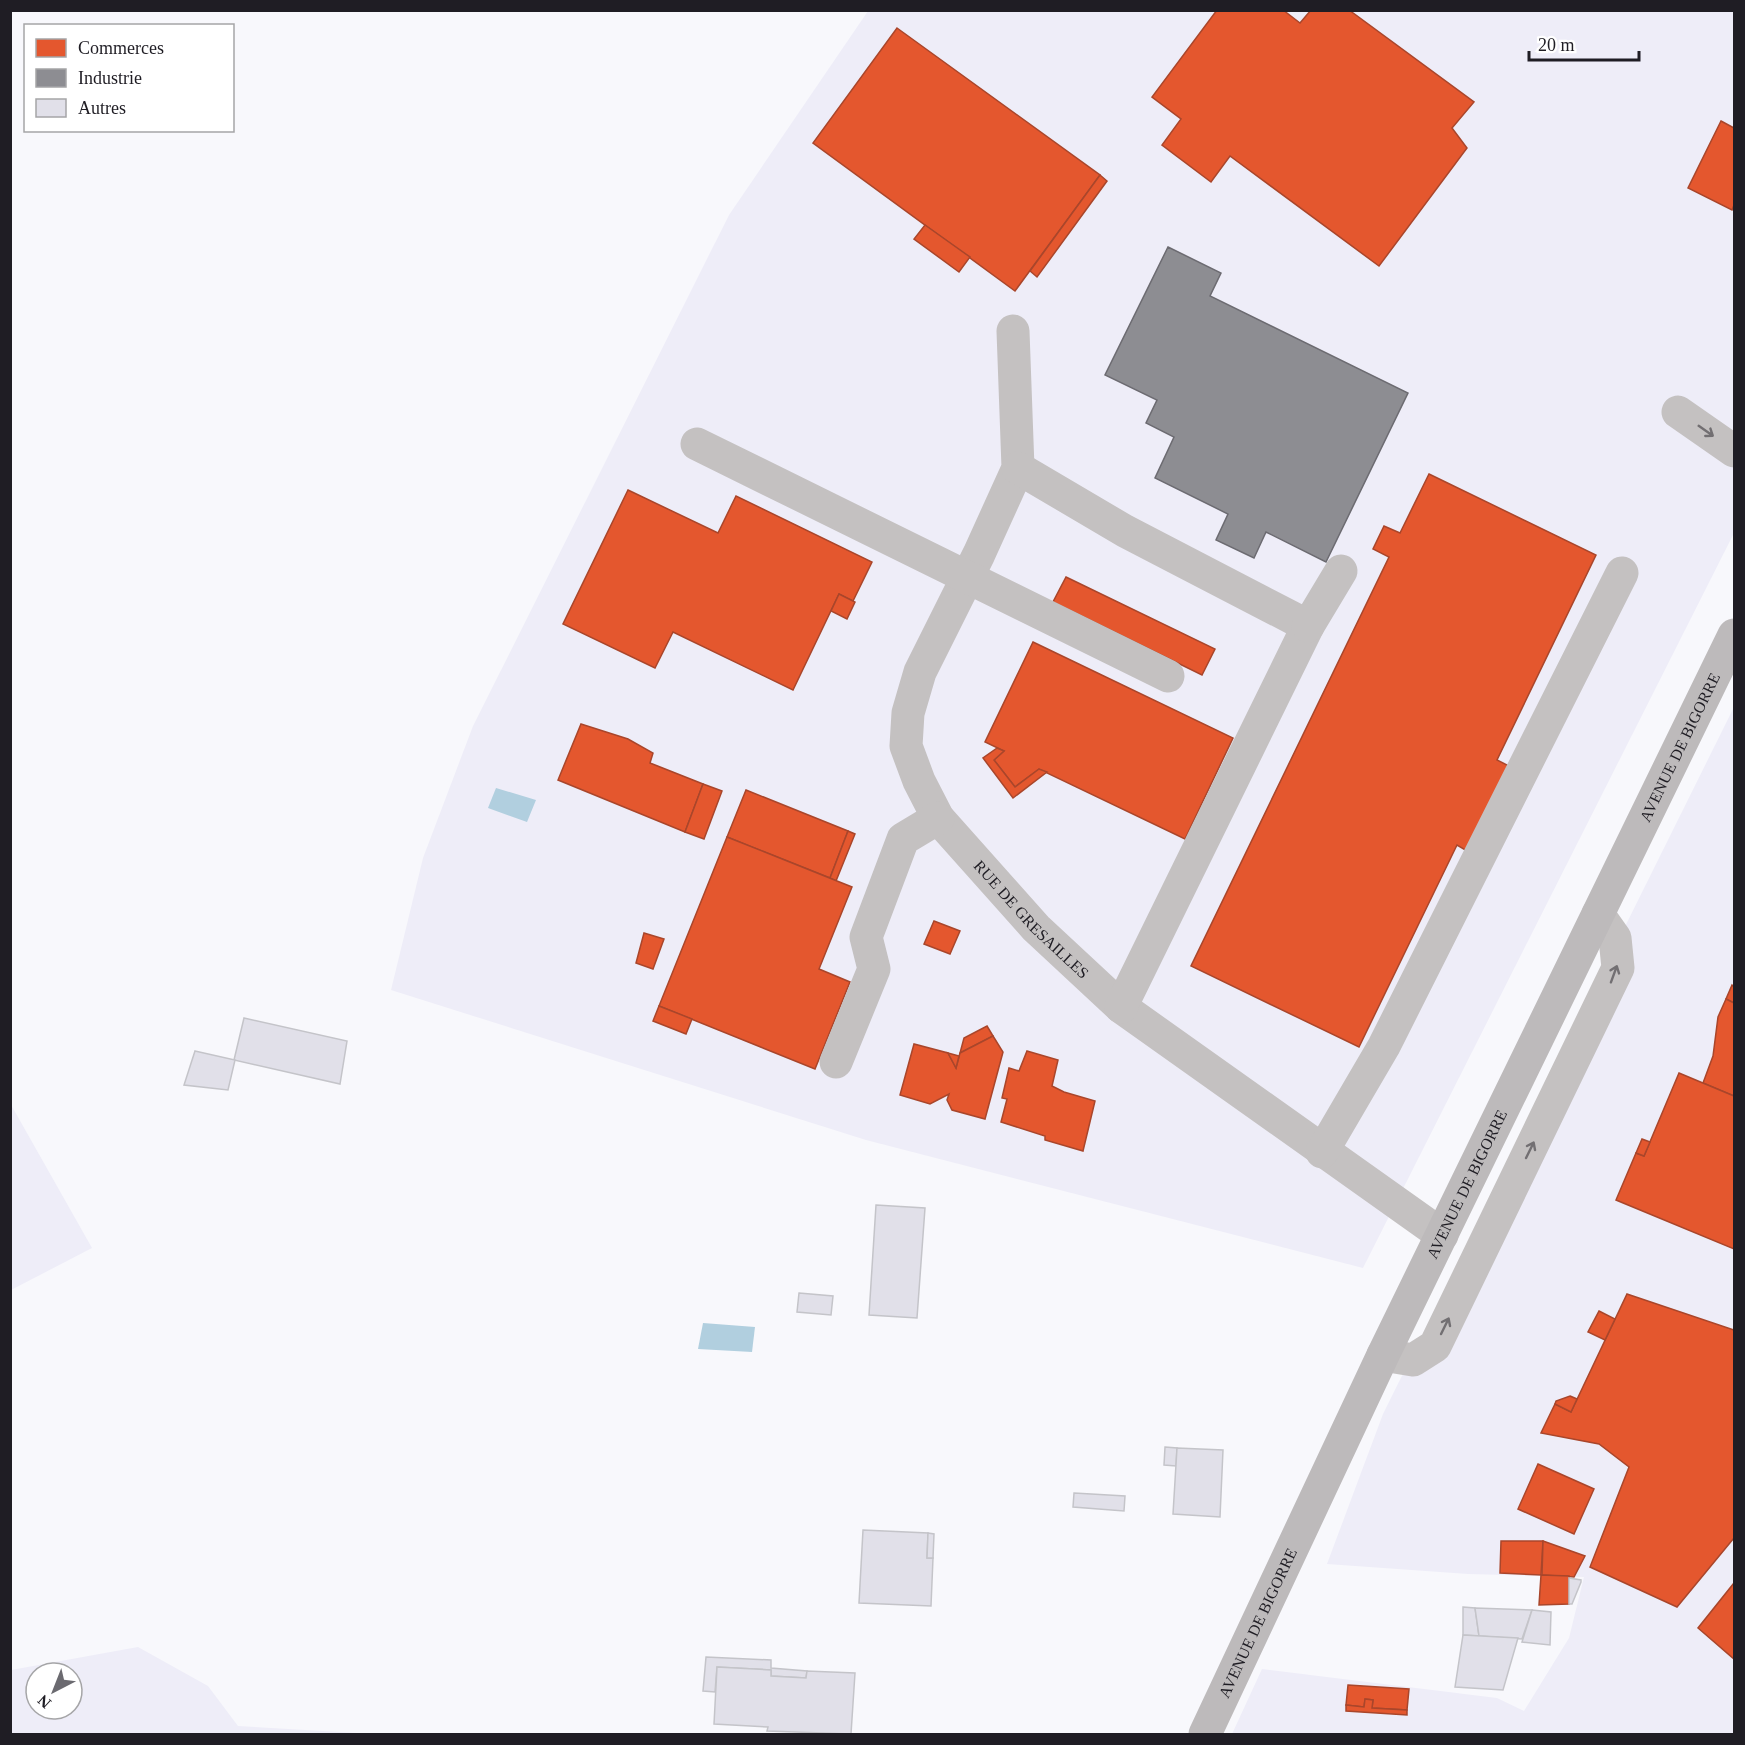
<svg xmlns="http://www.w3.org/2000/svg" width="1745" height="1745" font-family="Georgia,serif">
<style>
.built{fill:#eeedf8;fill-rule:evenodd}
.water{fill:#b1cfdf}
.shops{fill:#e4572e;stroke:#a9462b;stroke-width:1.5}
.industry{fill:#8d8d92;stroke:#6c6b71;stroke-width:1.5}
.building{fill:#e1e0e9;stroke:#c4c4c9;stroke-width:1.5}
.lines{fill:none;stroke-linecap:round;stroke-linejoin:round}
.minor{stroke:#c4c1c1;stroke-width:33}
.major{stroke:#bdbabb;stroke-width:33}
.oneway{stroke:#726f72}
.labels{text-anchor:middle;dominant-baseline:central;stroke-width:6;stroke-linejoin:round;paint-order:stroke}
.street-label{font-size:16px;fill:#1f1d24;stroke:#fff}
</style>
<rect width="100%" height="100%" fill="#f8f8fc"/>
<g class="built">
<polygon points="868,11 1734,11 1734,533 1363,1268 866,1140 391,990 423,858 473,726 729,215"/>
<polygon points="1734,707 1734,1734 1232,1734 1262,1669 1497,1698 1524,1711 1569,1638 1584,1577 1468,1574 1327,1564 1383,1414"/>
<polygon points="10,1103 92,1248 11,1290 10,1290"/>
<path d="M138 1647 208 1686 238 1726 374 1734H11V1670ZM36 1673H72V1709H36Z"/>
</g>
<g class="water">
<polygon points="496,788 536,800 527,822 488,808"/>
<polygon points="703,1323 755,1327 752,1352 698,1349"/>
</g>
<g class="shops">
<polygon points="1217,10 1283,10 1300,23 1311,10 1349,10 1474,102 1452,128 1467,148 1379,266 1230,156 1211,182 1162,145 1181,119 1152,97"/>
<polygon points="897,28 1100,175 1015,291 813,143"/>
<polygon points="1721,121 1734,128 1734,205 1732,210 1688,188"/>
<polygon points="1100,175 1107,181 1037,277 1030,271"/>
<polygon points="925,225 970,257 959,272 914,239"/>
<polygon points="1429,474 1596,555 1497,760 1509,766 1467,851 1457,845 1359,1047 1191,966 1389,557 1373,549 1384,526 1400,533"/>
<polygon points="628,490 718,533 736,496 872,562 853,601 839,594 793,690 673,632 655,668 563,624"/>
<polygon points="1066,577 1215,649 1202,675 1053,602"/>
<polygon points="839,594 855,602 847,619 831,611"/>
<polygon points="1033,642 1233,738 1185,839 1039,769 1015,787 994,760 1004,751 985,742"/>
<polygon points="581,724 628,739 653,753 650,763 703,784 685,832 558,780"/>
<polygon points="997,748 1004,751 994,760 1015,787 1039,769 1047,772 1013,798 983,758"/>
<polygon points="703,784 722,791 704,839 685,832"/>
<polygon points="746,790 848,831 830,878 727,837"/>
<polygon points="848,831 855,834 836,881 830,878"/>
<polygon points="727,837 852,887 819,969 850,982 815,1069 659,1006"/>
<polygon points="934,921 960,931 950,954 924,944"/>
<polygon points="644,933 664,939 653,969 636,963"/>
<polygon points="1732,985 1734,987 1734,1003 1726,999"/>
<polygon points="1726,999 1734,1003 1734,1096 1703,1083 1713,1056 1718,1017"/>
<polygon points="659,1006 692,1019 686,1034 653,1021"/>
<polygon points="987,1026 993,1036 960,1053 964,1038"/>
<polygon points="993,1036 1003,1052 985,1119 952,1110 947,1100 949,1094 930,1104 900,1095 914,1044 948,1053 956,1068 960,1053"/>
<polygon points="1027,1051 1058,1060 1052,1086 1064,1092 1095,1101 1083,1151 1045,1140 1045,1136 1001,1122 1007,1099 1002,1098 1009,1068 1019,1071"/>
<polygon points="948,1053 959,1056 956,1068"/>
<polygon points="1679,1073 1734,1096 1734,1249 1616,1200 1636,1153 1644,1156"/>
<polygon points="1642,1139 1650,1142 1644,1156 1636,1153"/>
<polygon points="1627,1294 1734,1330 1734,1538 1677,1607 1590,1567 1629,1467 1599,1444 1541,1433 1555,1404 1571,1412"/>
<polygon points="1599,1311 1615,1319 1605,1340 1588,1332"/>
<polygon points="1570,1396 1577,1399 1571,1412 1555,1404 1556,1401"/>
<polygon points="1538,1464 1594,1489 1574,1534 1518,1509"/>
<polygon points="1501,1541 1543,1541 1541,1575 1500,1573"/>
<polygon points="1543,1541 1585,1556 1574,1577 1542,1575"/>
<polygon points="1541,1575 1569,1576 1569,1604 1539,1605"/>
<polygon points="1734,1583 1734,1659 1698,1628"/>
<polygon points="1348,1685 1409,1689 1407,1710 1372,1708 1373,1700 1365,1699 1364,1707 1346,1705"/>
<polygon points="1365,1699 1373,1700 1372,1708 1407,1710 1407,1715 1346,1711 1346,1705 1364,1707"/>
</g>
<polygon class="industry" points="1168,247 1221,273 1210,296 1408,393 1326,562 1266,532 1254,558 1216,540 1228,514 1155,478 1174,437 1146,423 1157,400 1105,375"/>
<g class="building">
<polygon points="244,1018 347,1041 340,1084 234,1060"/>
<polygon points="195,1051 235,1060 228,1090 184,1085"/>
<polygon points="876,1205 925,1208 917,1318 869,1315"/>
<polygon points="799,1293 833,1296 831,1315 797,1312"/>
<polygon points="1165,1447 1177,1448 1176,1466 1164,1465"/>
<polygon points="1177,1448 1223,1450 1220,1517 1173,1514"/>
<polygon points="1074,1493 1125,1496 1124,1511 1073,1507"/>
<polygon points="863,1530 928,1533 927,1558 933,1558 931,1606 859,1603"/>
<polygon points="928,1533 934,1534 933,1558 927,1558"/>
<polygon points="1569,1578 1581,1580 1581,1582 1572,1604 1569,1604"/>
<polygon points="1463,1607 1475,1608 1479,1636 1463,1635"/>
<polygon points="1475,1608 1532,1610 1522,1639 1479,1636"/>
<polygon points="1532,1610 1551,1612 1550,1645 1522,1642"/>
<polygon points="1463,1635 1518,1638 1503,1690 1455,1687"/>
<polygon points="706,1657 771,1660 771,1668 807,1671 806,1678 771,1676 771,1670 717,1667 715,1692 703,1691"/>
<polygon points="717,1667 771,1670 771,1676 806,1678 807,1671 855,1673 851,1734 767,1731 768,1727 714,1724"/>
</g>
<g class="lines">
<g class="minor">
<path id="s1" d="M1013 331 1018 468 979 554 920 672 908 713 906 746 919 781 938 818 1036 928 1121 1007 1442 1235"/>
<polyline points="1678,412 1734,451"/>
<polyline points="697,444 1168,676"/>
<polyline points="1018,468 1125,531 1308,626 1121,1007"/>
<polyline points="1308,626 1341,571"/>
<polyline points="836,1062 874,969 866,937 903,839 938,818"/>
<polyline points="1322,1152 1384,1046 1622,573"/>
<polyline points="1383,1355 1413,1360 1435,1346 1618,968 1615,938 1598,914"/>
</g>
<path class="major" id="s2" d="M1205 1734 1383 1355 1734 635"/>
</g>
<defs><path id="oneway-shaft" d="M-6 0H5M1.5-3L5.5 0L1.5 3" fill="none" stroke-width="1.6" stroke-linecap="round" stroke-linejoin="round" transform="scale(1.5)"/></defs>
<g class="oneway">
<use href="#oneway-shaft" transform="translate(1706 431) rotate(35)"/>
<use href="#oneway-shaft" transform="translate(1614 974) rotate(-70)"/>
<use href="#oneway-shaft" transform="translate(1530 1150) rotate(-64)"/>
<use href="#oneway-shaft" transform="translate(1445 1326) rotate(-64)"/>
</g>
<g class="labels">
<g class="street-label">
<text stroke="none"><textPath href="#s2" startOffset="1095">AVENUE DE BIGORRE</textPath></text>
<text stroke="none"><textPath href="#s1" startOffset="656">RUE DE GRESAILLES</textPath></text>
<text stroke="none"><textPath href="#s2" startOffset="609">AVENUE DE BIGORRE</textPath></text>
<text stroke="none"><textPath href="#s2" startOffset="123">AVENUE DE BIGORRE</textPath></text>
</g>
</g>
<rect width="1745" height="1745" fill="none" stroke="#1f1d24" stroke-width="24"/>
<rect x="24" y="24" width="210" height="108" fill="#ffffff" stroke="#a5a5a7" stroke-width="1.5"/>
<rect x="36" y="39" width="30" height="18" fill="#e4572e" stroke="#a5a5a7" stroke-width="1.5"/>
<text x="78" y="54" font-size="18" fill="#1f1d24">Commerces</text>
<rect x="36" y="69" width="30" height="18" fill="#8d8d92" stroke="#a5a5a7" stroke-width="1.5"/>
<text x="78" y="84" font-size="18" fill="#1f1d24">Industrie</text>
<rect x="36" y="99" width="30" height="18" fill="#e1e0e9" stroke="#a5a5a7" stroke-width="1.5"/>
<text x="78" y="114" font-size="18" fill="#1f1d24">Autres</text>
<g transform="translate(54 1691) rotate(222)"><circle r="28" fill="#ffffff" stroke="#a5a5a7" stroke-width="1.5"/>
<path d="M0-4.5L10 22L0 15L-10 22Z" fill="#6b6a70"/>
<text y="-9" font-size="16" font-weight="bold" text-anchor="middle" fill="#1f1d24">N</text>
</g>
<path d="M1529 51v9h110v-9" fill="none" stroke="#1f1d24" stroke-width="3"/>
<text x="1538" y="51" font-size="18" fill="#1f1d24" stroke="#ffffff" stroke-width="4.5" paint-order="stroke">20 m</text>
</svg>
